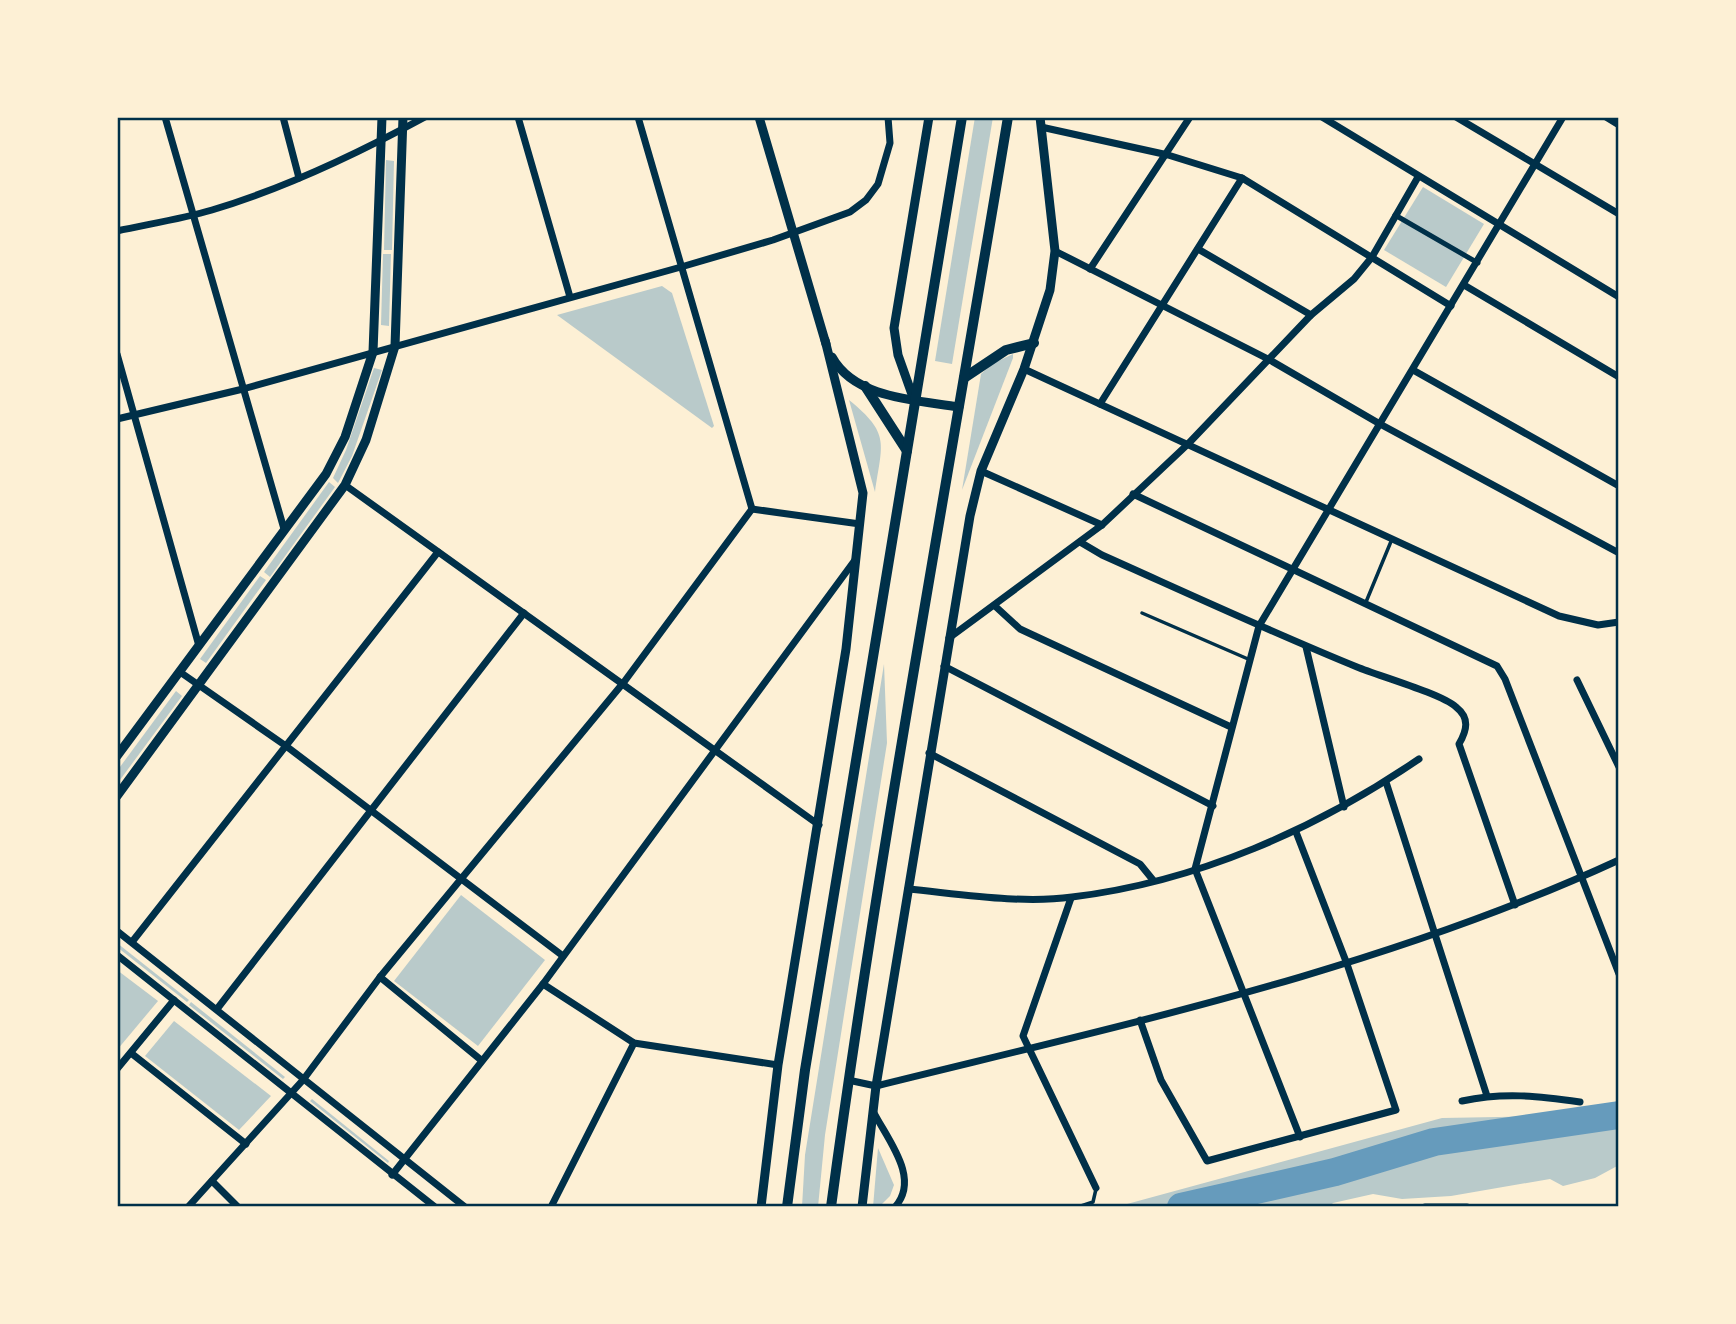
<svg xmlns="http://www.w3.org/2000/svg" width="1736" height="1324" font-family="'Alegreya Sans',sans-serif">
<style>
.green{fill:#b9caca}
.lines{fill:none;stroke-linecap:round;stroke-linejoin:round}
.river{stroke:#669bbc;stroke-width:28}
.service{stroke:#003049;stroke-width:3.5}
.pedestrian{stroke:#003049;stroke-width:5}
.minor{stroke:#003049;stroke-width:7}
.tertiary{stroke:#003049;stroke-width:9}
.primary{stroke:#003049;stroke-width:10}
.neatline{fill:none;stroke:#003049;stroke-width:2.5}
</style>
<rect width="100%" height="100%" fill="#fdf0d5"/>
<g class="green">
<polygon points="975,117 993,117 952,364 935,361"/>
<polygon points="386,160 394,161 392,250 384,250"/>
<polygon points="1423,187 1484,224 1446,287 1384,250"/>
<polygon points="383,254 391,254 389,326 381,325"/>
<polygon points="662,286 672,293 714,426 712,428 557,315"/>
<polygon points="1013,354 1013,358 962,490 981,374 992,364"/>
<polygon points="374,368 382,370 352,456 338,483 333,478 346,450"/>
<path d="M849 400C891 434 882 443 875 492Z"/>
<polygon points="329,482 335,487 270,577 264,572"/>
<polygon points="260,576 266,580 206,663 200,659"/>
<polygon points="884,664 887,743 825,1135 818,1207 802,1207 805,1155"/>
<polygon points="176,691 182,696 117,784 117,771"/>
<polygon points="461,895 545,960 478,1046 394,981"/>
<polygon points="117,943 189,1000 187,1002 117,947"/>
<polygon points="117,970 158,1001 117,1050"/>
<polygon points="191,1002 285,1077 283,1079 189,1005"/>
<polygon points="174,1021 271,1096 239,1130 145,1056"/>
<polygon points="312,1099 389,1161 388,1163 310,1101"/>
<polygon points="1619,1101 1619,1165 1595,1178 1563,1186 1550,1179 1451,1196 1402,1199 1373,1194 1333,1203 1329,1207 1116,1207 1442,1118 1558,1116"/>
<polygon points="878,1148 894,1185 890,1196 879,1207 873,1207"/>
</g>
<g class="lines">
<polyline class="river" points="1181,1207 1335,1172 1434,1142 1619,1115"/>
<g class="service">
<polyline points="1366,602 1392,539"/>
<polyline points="1142,613 1248,659"/>
<polyline points="1078,1207 1093,1202 1096,1189"/>
</g>
<polyline class="pedestrian" points="1395,215 1478,263"/>
<g class="minor">
<polyline points="165,117 284,529"/>
<polyline points="283,117 299,178"/>
<polyline points="518,117 570,297"/>
<polyline points="638,117 752,509"/>
<polyline points="1322,117 1619,297"/>
<polyline points="1456,117 1619,214"/>
<polyline points="1606,117 1619,125"/>
<polyline points="1041,127 1168,155 1242,178 1451,306"/>
<path d="M117 231C149 224 181 219 212 210 286 188 357 154 425 117"/>
<polyline points="1198,249 1311,315"/>
<polyline points="1055,251 1268,359 1380,424 1619,553"/>
<polyline points="1090,269 1190,117"/>
<polyline points="1464,285 1619,377"/>
<polyline points="117,354 199,646"/>
<polyline points="1024,369 1559,616 1598,625 1619,622"/>
<polyline points="1413,370 1619,486"/>
<polyline points="1100,404 1242,178"/>
<polyline points="117,419 243,389 681,267 773,240 850,212 866,200 878,184 890,143 888,117"/>
<polyline points="981,471 1102,525"/>
<polyline points="345,485 819,825"/>
<polyline points="1133,494 1497,666 1505,679 1619,974"/>
<polyline points="752,509 860,524"/>
<path d="M1080 542 1102 555C1187 593 1271 632 1357 667 1379 676 1442 694 1456 707 1470 718 1467 730 1459 744L1515 905"/>
<polyline points="995,606 1020,629 1231,727"/>
<polyline points="949,638 1102,525 1188,444 1311,315 1354,279 1372,257 1418,177"/>
<polyline points="1306,647 1344,807"/>
<polyline points="944,666 1213,806"/>
<polyline points="180,672 286,746 563,956"/>
<polyline points="1577,680 1619,767"/>
<polyline points="929,753 1140,864 1153,880"/>
<polyline points="1386,782 1487,1096"/>
<path d="M908 889C960 894 1021 904 1072 897 1197 882 1316 829 1419 759"/>
<polyline points="1071,898 1023,1036 1096,1188"/>
<polyline points="117,931 465,1207"/>
<polyline points="132,942 438,552"/>
<polyline points="117,955 435,1207"/>
<polyline points="380,977 481,1060"/>
<polyline points="543,984 634,1043 778,1065"/>
<polyline points="217,1009 524,613"/>
<polyline points="1140,1020 1161,1080 1207,1161 1396,1110 1347,964 1296,832"/>
<polyline points="131,1053 246,1144"/>
<polyline points="117,1069 174,1000"/>
<path d="M848 1080 876 1086C1126 1024 1383 969 1619 860"/>
<path d="M1462 1101C1504 1092 1538 1096 1580 1102"/>
<path d="M873 1111C887 1139 921 1178 895 1207"/>
<polyline points="1300,1137 1195,869 1259,626 1563,117"/>
<polyline points="392,1175 543,984 855,560"/>
<polyline points="212,1181 238,1207"/>
<polyline points="188,1207 303,1080 380,977 624,682 752,509"/>
<polyline points="551,1207 634,1043"/>
<polyline points="1425,1207 1467,1207"/>
</g>
<g class="tertiary">
<polyline points="759,117 826,344"/>
<path d="M832 357C855 399 917 400 959 407"/>
<polyline points="914,400 898,355 894,328 929,117"/>
<polyline points="117,756 326,474 345,437 373,352 382,117"/>
<polyline points="117,796 345,485 366,440 395,346 403,117"/>
<polyline points="761,1207 778,1065 846,649 863,493 825,340"/>
<polyline points="862,1207 876,1086 970,516 981,471 1024,369 1050,290 1055,251 1040,117"/>
</g>
<g class="primary">
<polyline points="964,378 1006,350 1034,343"/>
<polyline points="865,386 907,451"/>
<polyline points="787,1207 805,1070 962,117"/>
<path d="M831 1207C880 842 948 480 1008 117"/>
</g>
</g>
<rect width="1736" height="1324" fill="none" stroke="#fdf0d5" stroke-width="238"/>
<rect x="119" y="119" width="1498" height="1086" class="neatline"/>
</svg>
